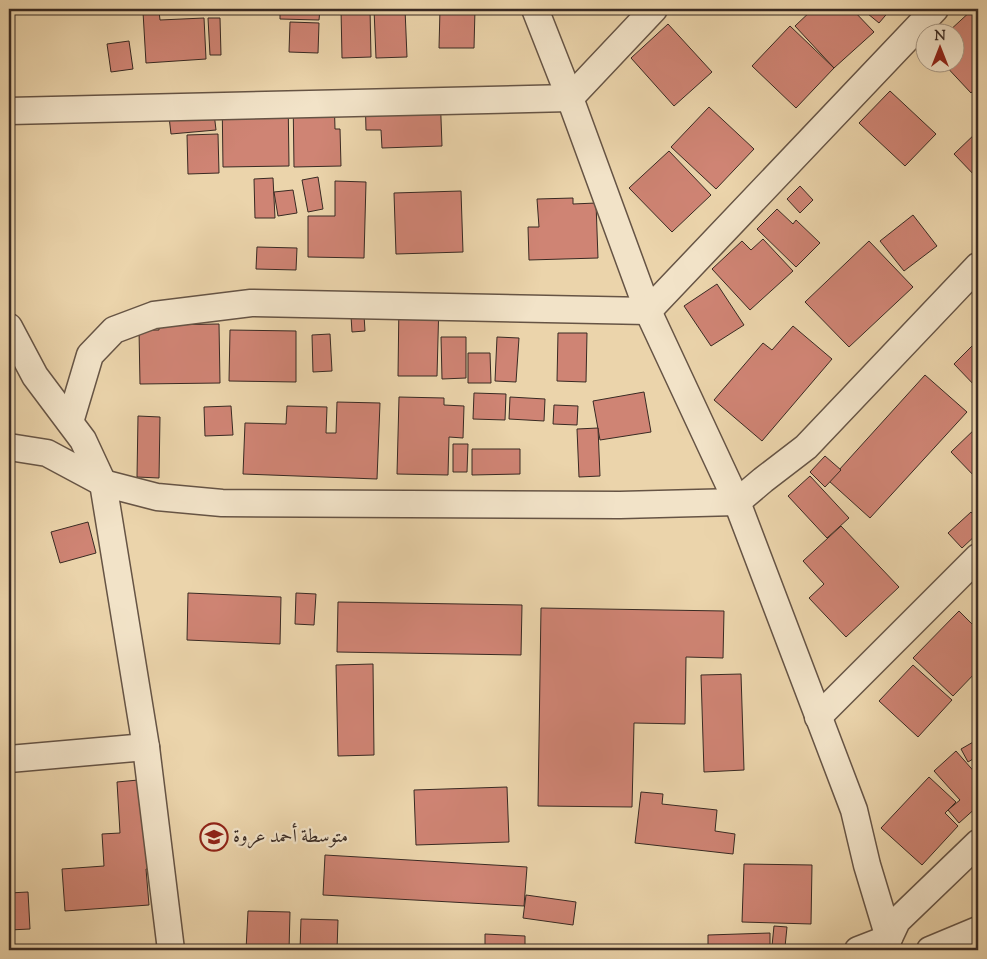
<svg xmlns="http://www.w3.org/2000/svg" width="987" height="959" font-family="'Sorts Mill Goudy',Amiri,serif">
<style>
.building{fill:#cf8474;stroke:#392a23}
.lines{fill:none;stroke-linecap:round;stroke-linejoin:round}
.street-casing{stroke:#665445;stroke-width:29}
.street{stroke:#f2e3c8;stroke-width:26}
.labels{text-anchor:middle;dominant-baseline:central;stroke-width:4.5;stroke-linejoin:round;paint-order:stroke}
.poi-label{font-size:19px;fill:#392a23;stroke:#f2e3c8;text-anchor:start}
</style>
<rect width="100%" height="100%" fill="#ebd4ab"/>
<filter id="stains"><feTurbulence type="fractalNoise" baseFrequency=".004" numOctaves="4"/><feColorMatrix values="0 0 0 0 .2 0 0 0 0 .09 0 0 0 0 .02 0 0 0 .5 -.17"/></filter>
<radialGradient id="worn" r=".72"><stop offset=".6" stop-color="#630" stop-opacity="0"/><stop offset="1" stop-color="#630" stop-opacity=".3"/></radialGradient>
<g class="building">
<polygon points="280,9 320,9 319,20 280,19"/>
<polygon points="341,9 370,9 371,57 342,58"/>
<polygon points="374,9 405,9 407,57 376,58"/>
<polygon points="440,9 475,9 474,48 439,48"/>
<polygon points="813,9 852,9 874,32 834,68 795,26"/>
<polygon points="862,9 891,9 879,23"/>
<polygon points="973,9 978,9 978,85 971,93 942,62 954,62 954,32 948,32"/>
<polygon points="159,11 160,20 204,18 206,59 146,63 143,12"/>
<polygon points="208,18 220,18 221,55 210,55"/>
<polygon points="290,22 319,23 318,53 289,52"/>
<polygon points="668,24 712,72 674,106 631,58"/>
<polygon points="790,26 834,68 796,108 752,66"/>
<polygon points="129,41 133,69 111,72 107,44"/>
<polygon points="440,91 442,146 382,148 381,130 366,130 365,93"/>
<polygon points="890,91 936,134 905,166 859,123"/>
<polygon points="288,93 289,166 223,167 222,94"/>
<polygon points="334,93 335,129 340,129 341,166 294,167 293,94"/>
<polygon points="167,99 214,113 216,130 171,134"/>
<polygon points="709,107 754,149 716,189 671,147"/>
<polygon points="978,131 978,179 954,154"/>
<polygon points="218,134 219,173 188,174 187,135"/>
<polygon points="669,151 711,195 672,232 629,188"/>
<polygon points="318,177 323,209 308,212 302,180"/>
<polygon points="273,178 275,218 255,218 254,179"/>
<polygon points="335,181 366,182 364,258 308,257 308,216 335,216"/>
<polygon points="800,186 813,200 800,213 787,199"/>
<polygon points="293,190 297,213 278,216 274,192"/>
<polygon points="461,191 463,252 396,254 394,193"/>
<polygon points="573,198 573,204 596,203 598,258 529,260 528,227 539,227 537,199"/>
<polygon points="777,209 793,224 796,220 820,243 796,267 757,229"/>
<polygon points="913,215 937,246 904,271 880,241"/>
<polygon points="763,239 793,271 750,310 712,269 742,241 751,250"/>
<polygon points="869,241 913,287 849,347 805,302"/>
<polygon points="257,247 297,248 296,270 256,269"/>
<polygon points="717,284 744,325 711,346 684,306"/>
<polygon points="399,300 439,301 437,376 398,376"/>
<polygon points="364,315 365,331 352,332 351,316"/>
<polygon points="219,324 220,383 140,384 139,330 159,330 159,325"/>
<polygon points="793,326 832,359 762,441 714,400 763,343 772,350"/>
<polygon points="230,330 296,331 296,382 229,381"/>
<polygon points="558,333 587,333 586,382 557,381"/>
<polygon points="330,334 332,371 313,372 312,335"/>
<polygon points="441,337 466,337 466,378 442,379"/>
<polygon points="497,337 519,338 516,382 495,381"/>
<polygon points="978,340 978,389 954,364"/>
<polygon points="468,353 490,353 491,383 468,383"/>
<polygon points="925,375 967,412 870,518 829,481"/>
<polygon points="644,392 651,432 600,440 593,401"/>
<polygon points="474,393 506,394 505,420 473,419"/>
<polygon points="399,397 444,398 444,405 464,406 463,438 449,437 448,475 397,474"/>
<polygon points="510,397 545,399 544,421 509,419"/>
<polygon points="337,402 380,403 377,479 243,474 245,423 286,424 287,406 327,407 326,433 336,433"/>
<polygon points="554,405 578,406 577,425 553,424"/>
<polygon points="231,406 233,435 205,436 204,407"/>
<polygon points="138,416 160,417 159,478 137,477"/>
<polygon points="978,426 978,480 951,452"/>
<polygon points="598,428 600,476 579,477 577,429"/>
<polygon points="453,444 468,444 467,472 453,472"/>
<polygon points="472,449 520,449 520,474 472,475"/>
<polygon points="825,456 841,470 825,487 810,472"/>
<polygon points="810,476 849,518 827,538 788,496"/>
<polygon points="971,512 978,520 978,533 962,548 948,533"/>
<polygon points="88,522 96,553 60,563 51,532"/>
<polygon points="841,526 899,587 846,637 809,598 824,584 803,561"/>
<polygon points="188,593 281,597 280,644 187,640"/>
<polygon points="296,593 316,594 314,625 295,624"/>
<polygon points="338,602 522,605 521,655 337,652"/>
<polygon points="541,608 724,611 723,658 686,657 685,724 634,723 632,807 538,806"/>
<polygon points="959,611 978,630 978,670 953,696 913,658"/>
<polygon points="373,664 374,755 338,756 336,665"/>
<polygon points="913,665 952,700 918,737 879,701"/>
<polygon points="741,674 744,770 704,772 701,675"/>
<polygon points="975,741 978,748 978,756 968,762 961,749"/>
<polygon points="956,751 978,776 978,806 959,823 948,810 960,800 934,771"/>
<polygon points="929,777 956,802 945,813 958,826 922,865 881,828"/>
<polygon points="149,779 156,868 146,869 149,905 65,911 62,869 104,866 102,834 120,833 117,782"/>
<polygon points="507,787 509,842 416,845 414,790"/>
<polygon points="641,792 663,794 662,804 717,810 715,831 735,834 733,854 635,843"/>
<polygon points="325,855 527,867 524,906 323,895"/>
<polygon points="744,864 812,865 811,924 742,922"/>
<polygon points="28,892 30,929 9,930 9,893"/>
<polygon points="526,895 576,902 573,925 523,918"/>
<polygon points="248,911 290,912 289,950 246,950"/>
<polygon points="301,919 338,920 337,950 300,950"/>
<polygon points="774,926 787,927 785,947 772,946"/>
<polygon points="770,933 770,950 708,950 708,935"/>
<polygon points="485,934 525,936 525,950 485,950"/>
<polygon points="597,946 632,947 632,950 597,950"/>
</g>
<g class="lines">
<g class="street-casing">
<g id="street">
<polyline points="535,9 570,98 648,311 737,502 854,810 867,865 889,938"/>
<polyline points="9,111 570,98 654,9"/>
<polyline points="9,327 35,376 83,440 103,483 146,747 171,950"/>
<polyline points="70,422 90,355 114,330 154,315 251,303 648,311 935,9"/>
<polyline points="9,447 47,453 103,483 157,497 222,503 620,505 737,502 763,480 806,447 978,266"/>
<polyline points="818,717 978,557"/>
<polyline points="9,759 146,747"/>
<polyline points="858,950 889,938 897,921 978,843"/>
<polyline points="930,950 978,930"/>
</g>
</g>
<use href="#street" class="street"/>
</g>
<defs>
<g id="school-ring" transform="scale(1.4375)"><circle r="9.5" fill="#f2e3c8" stroke="#8f2418" stroke-width="1.5"/><path d="M0-5L7-2L0 1L-7-2ZM-4 1L0 2.5L4 1V4Q0 6-4 4Z" fill="#8f2418"/></g>
</defs>
<g fill-rule="evenodd">
<use href="#school-ring" x="214" y="837"/>
</g>
<g class="labels">
<g class="poi-label">
<text x="233" y="837">متوسطة أحمد عروة</text>
</g>
</g>
<rect width="987" height="959" fill="none" stroke="#ebd4ab" stroke-width="30"/>
<rect x="10" y="10" width="967" height="939" fill="none" stroke="#392a23" stroke-width="2.5"/>
<rect x="15" y="15" width="957" height="929" fill="none" stroke="#392a23"/>
<g transform="translate(940 48)"><circle r="24" fill="#f2e3c8" stroke="#a89986"/>
<path d="M0-4L9 19L0 12L-9 19Z" fill="#8f2418"/>
<text y="-8" font-size="14" font-weight="bold" text-anchor="middle" fill="#392a23">N</text>
</g>
<rect width="100%" height="100%" filter="url(#stains)"/>
<rect width="100%" height="100%" fill="url(#worn)"/>
</svg>
